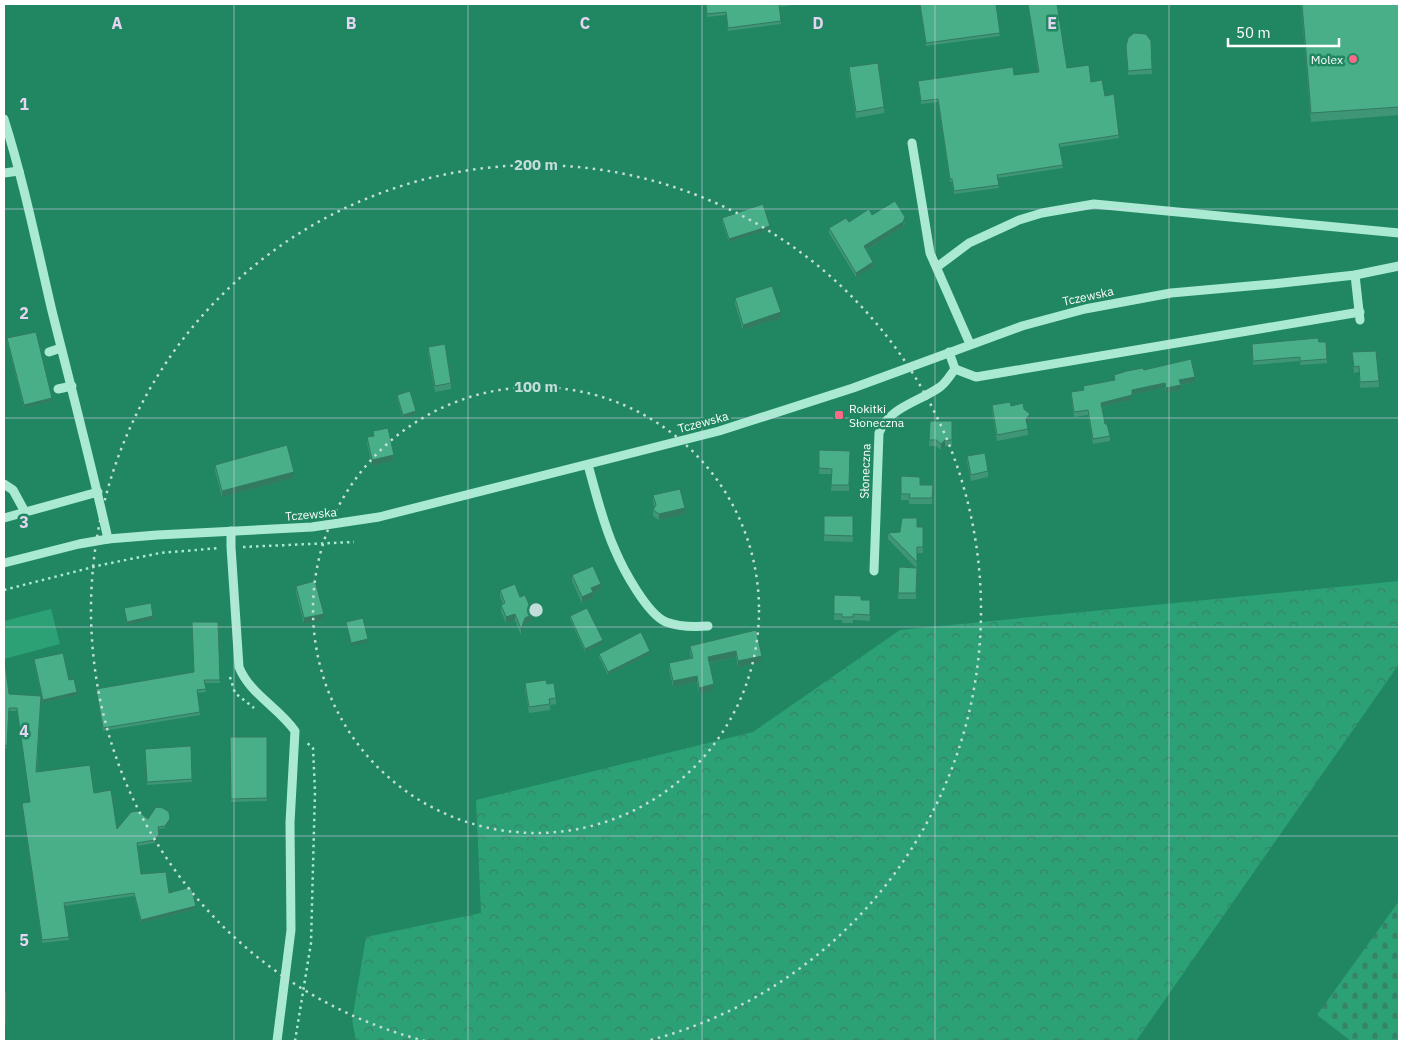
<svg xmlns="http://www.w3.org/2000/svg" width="1403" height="1045" font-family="'IBM Plex Sans',sans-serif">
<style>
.forest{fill:url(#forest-crowns)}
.cemetery{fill:url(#cemetery-stones)}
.pitch{fill:#2ca176}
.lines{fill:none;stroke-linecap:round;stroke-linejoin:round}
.path{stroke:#aaead2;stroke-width:2.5;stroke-dasharray:2.5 4;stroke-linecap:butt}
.minor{stroke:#aaead2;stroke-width:9}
.wall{fill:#3e9676}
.shaded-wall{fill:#327a60}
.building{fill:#48af89;stroke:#327a60}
.grid{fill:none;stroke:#e5d5f2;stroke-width:1;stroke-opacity:0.55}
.ring{fill:none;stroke:#c3dddb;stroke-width:2.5;stroke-dasharray:2.5 5}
.poi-dot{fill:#f86a88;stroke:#208762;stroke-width:2}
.labels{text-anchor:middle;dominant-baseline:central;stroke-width:5;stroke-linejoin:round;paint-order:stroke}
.poi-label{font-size:12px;fill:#fff;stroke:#208762;text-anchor:end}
.street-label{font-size:12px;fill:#fff;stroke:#208762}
.grid-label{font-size:16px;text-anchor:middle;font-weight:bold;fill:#e5d5f2;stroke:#208762;stroke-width:5;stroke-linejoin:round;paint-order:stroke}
.centre{fill:#c3dddb;stroke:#208762;stroke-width:2.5}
.ring-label{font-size:15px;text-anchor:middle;font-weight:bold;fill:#c3dddb;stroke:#208762;stroke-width:5;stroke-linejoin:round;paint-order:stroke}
</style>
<defs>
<pattern id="forest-crowns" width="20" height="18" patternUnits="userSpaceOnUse" patternTransform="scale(1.25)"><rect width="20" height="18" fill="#2ca176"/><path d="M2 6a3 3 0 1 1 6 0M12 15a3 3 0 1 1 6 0" fill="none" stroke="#378367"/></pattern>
<pattern id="cemetery-stones" width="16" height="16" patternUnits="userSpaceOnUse" patternTransform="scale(1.25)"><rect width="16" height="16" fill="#2ca176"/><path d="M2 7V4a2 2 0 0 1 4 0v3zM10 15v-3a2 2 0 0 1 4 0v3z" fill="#378367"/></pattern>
</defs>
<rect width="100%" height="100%" fill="#208762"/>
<polygon class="forest" points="1399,581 1399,664 1136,1041 356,1041 352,1020 366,937 481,913 476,800 753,732 900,630"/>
<polygon class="cemetery" points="1399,901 1399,1041 1351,1041 1317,1015"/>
<polygon class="pitch" points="51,609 60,644 4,659 4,621"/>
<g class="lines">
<g class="path">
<polyline points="243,547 354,542"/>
<polyline points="4,590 101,565 160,553 220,548"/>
<polyline points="230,677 235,693 254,708"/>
<polyline points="295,1041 311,943 315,791 313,748 306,742"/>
</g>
<g class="minor">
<path d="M4 119C24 182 37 247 52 311 71 387 91 463 108 539"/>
<polyline points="912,143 930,253 970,344"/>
<polyline points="4,173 19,171"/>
<polyline points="937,267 969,243 1019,220 1042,213 1094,204 1399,233"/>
<polyline points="1355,275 1360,320"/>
<polyline points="49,352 61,348"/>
<polyline points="955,369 976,377 1360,312"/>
<polyline points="58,389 72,386"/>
<path d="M588 465C596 493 603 524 615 550 623 569 647 614 666 622 679 627 694 627 708 626"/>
<polyline points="4,484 13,490 25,512"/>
<polyline points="4,518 98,492"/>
<path d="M231 531V547L239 667C249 693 279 708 295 731L290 823 291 930 277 1041"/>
<polyline points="4,563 79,544 108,539 157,535 312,527 379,517 719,431 853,388 1022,326 1085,309 1171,293 1273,284 1355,275 1399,266"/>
<path d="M874 571 879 433C889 407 919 402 940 387 946 383 951 374 955 369L949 352"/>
</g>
</g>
<g class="wall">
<polygon points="705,4 801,4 779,7 781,24 728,31 726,15 707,17"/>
<polygon points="920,4 996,4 1000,36 926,46"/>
<polygon points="1028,4 1057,4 1067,68 1091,82 1105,96 1119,135 1119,138 1060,147 1063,168 998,178 999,188 954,194 952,182 950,182 938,102 921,104 918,81 1014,75 1038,72"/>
<polygon points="1301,4 1399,4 1399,115 1311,122"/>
<polygon points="1151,41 1152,74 1128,75 1126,51"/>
<polygon points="849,67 884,107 884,113 856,118 849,73"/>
<polygon points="722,218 770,229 729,242 722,221"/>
<polygon points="849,222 905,222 903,227 866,250 873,267 856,277 829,233 829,228"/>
<polygon points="735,298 781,318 743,330 735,304"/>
<polygon points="7,338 52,401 24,408 7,341"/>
<polygon points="1319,342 1326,342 1327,363 1300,365 1300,361 1253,365 1252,344"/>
<polygon points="428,347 451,383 451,389 435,392 428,353"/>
<polygon points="1352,352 1379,381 1379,387 1360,388 1359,372 1354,373"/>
<polygon points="1144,370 1195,382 1181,385 1181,390 1166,393 1165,387 1132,395 1132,400 1102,407 1105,424 1110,436 1110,441 1093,444 1088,415 1074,417 1071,397 1071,392 1083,390 1083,386 1114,380 1114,375"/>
<polygon points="397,395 416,414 403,418 397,398"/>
<polygon points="992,405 1011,406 1024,409 1030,420 1027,424 1028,435 997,441 992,411"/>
<polygon points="930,421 952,421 952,446 945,446 941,450 936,446 929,446"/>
<polygon points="373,431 394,461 372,466 367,443 367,437 373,436"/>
<polygon points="819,450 850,451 849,491 831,491 832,474 819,474"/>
<polygon points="967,456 988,471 988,477 971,481 967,462"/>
<polygon points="215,465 294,478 222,497 215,471"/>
<polygon points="901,476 920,485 933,485 932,504 909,504 909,500 901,500"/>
<polygon points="653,495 685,514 659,520 653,516 653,510 654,507 653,501"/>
<polygon points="824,516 853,516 853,542 824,541"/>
<polygon points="917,527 923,527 923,553 917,553 916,599 898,599 899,567 916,568 888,539 888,533 900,532"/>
<polygon points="572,575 601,589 593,593 593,598 582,603 572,581"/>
<polygon points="296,586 324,620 304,624 296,592"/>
<polygon points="500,590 520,597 533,620 525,624 521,635 515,620 506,623 501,611 501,605 503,604 500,596"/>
<polygon points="834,595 861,600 870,600 870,621 853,620 853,623 842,623 842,620 834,620"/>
<polygon points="570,616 603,643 585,652 570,619"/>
<polygon points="218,622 220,683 205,683 206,692 197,693 200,715 103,731 96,689 194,672"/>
<polygon points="756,630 762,662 738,667 736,657 710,663 714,690 699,694 697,682 673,687 669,669 669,663 691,658 690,652 690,646"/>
<polygon points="599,654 650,654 608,675 599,657"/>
<polygon points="34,659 69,680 77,695 43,703 34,662"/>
<polygon points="4,663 9,694 41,696 37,772 94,793 117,829 148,819 170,822 165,828 159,829 159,837 155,843 137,846 141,874 196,909 141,923 134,896 64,906 69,940 42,943 22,806 22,803 30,802 17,711 9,711 7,748 4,749"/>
<polygon points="525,683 547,684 556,698 556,704 550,705 550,710 529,713 525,689"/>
<polygon points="230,737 267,737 267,801 231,802"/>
<polygon points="191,746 192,782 147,785 145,749"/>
<rect x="4" y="991" width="2" height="34"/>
</g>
<g class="shaded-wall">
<polygon points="905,217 903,227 864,251 864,246"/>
<polygon points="770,226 770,229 729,242 729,239"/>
<polygon points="873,262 873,267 856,277 856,273"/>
<polygon points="781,312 781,318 743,330 743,325"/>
<polygon points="1195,377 1195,382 1179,385 1179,380"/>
<polygon points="1165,383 1165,387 1132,395 1132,390"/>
<polygon points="1181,385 1181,390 1166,393 1166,388"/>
<polygon points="1132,395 1132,400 1101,407 1101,403"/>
<polygon points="52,398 52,401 24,408 24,405"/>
<polygon points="416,411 416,414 403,418 403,415"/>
<polygon points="1030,414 1030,420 1026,425 1026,419"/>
<polygon points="945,440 945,446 941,450 941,444"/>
<polygon points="394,455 394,461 372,466 372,460"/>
<polygon points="294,472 294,478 222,497 222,491"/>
<polygon points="685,508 685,514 659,520 659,514"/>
<polygon points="601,584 601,589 593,593 593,598 582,603 582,597 591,588"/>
<polygon points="324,614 324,620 304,624 304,618"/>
<polygon points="515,614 515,620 506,623 506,617"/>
<polygon points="533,614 533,620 525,624 521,635 521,629 525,618"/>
<polygon points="153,616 153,619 127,625 127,622"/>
<polygon points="368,639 368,642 351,646 351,643"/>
<polygon points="603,640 603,643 585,652 585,649"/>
<polygon points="650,651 650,654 608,675 608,672"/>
<polygon points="736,651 736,657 708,663 708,657"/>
<polygon points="762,656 762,662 738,667 738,661"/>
<polygon points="697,676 697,682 673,687 673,681"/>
<polygon points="714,684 714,690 699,694 699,688"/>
<polygon points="77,692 77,695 43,703 43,700"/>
<polygon points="170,819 170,822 165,828 165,826"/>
<polygon points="159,834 159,837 155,843 155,840"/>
<polygon points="196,906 196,909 141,923 141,920"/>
</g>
<g class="building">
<polygon points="706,4 781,4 779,4 781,21 728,28 726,12 707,14"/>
<polygon points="920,4 996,4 1000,33 926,43"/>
<polygon points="1028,4 1057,4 1067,68 1089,65 1091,82 1102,80 1105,96 1114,94 1119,135 1059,144 1063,165 997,175 999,185 954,191 952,179 950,179 938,99 921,101 918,81 1013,67 1014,75 1039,72"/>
<polygon points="1302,4 1399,4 1399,107 1311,113"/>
<polygon points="1134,33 1146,34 1151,41 1152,69 1128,71 1126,46 1128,38"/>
<polygon points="878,63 884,107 856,112 849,67"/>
<polygon points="895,201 905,217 903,222 864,246 873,262 856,273 829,228 846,218 849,222 869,209 872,215"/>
<polygon points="763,204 770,226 729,239 722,218"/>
<polygon points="772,286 781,312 743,325 735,298"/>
<polygon points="36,332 52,398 24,405 7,338"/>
<polygon points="1318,338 1319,342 1326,342 1327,359 1300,361 1300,357 1253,361 1252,344"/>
<polygon points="445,344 451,383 435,386 428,347"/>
<polygon points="1376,351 1379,381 1360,382 1359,366 1354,367 1352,352"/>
<polygon points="1191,359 1195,377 1179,380 1181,385 1166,388 1165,383 1132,390 1132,395 1101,403 1105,424 1107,424 1110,436 1093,439 1088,410 1074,412 1071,392 1084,390 1083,386 1115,380 1114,375 1127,371 1143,368 1144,370"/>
<polygon points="410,391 416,411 403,415 397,395"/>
<polygon points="1010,402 1011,406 1023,403 1024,409 1030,414 1026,419 1028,429 997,435 992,405"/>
<polygon points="930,421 952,421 952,440 945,440 941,444 936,440 929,440"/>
<polygon points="388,428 394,455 372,460 367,437 374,436 373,431"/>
<polygon points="287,445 294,472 222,491 215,465"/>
<polygon points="819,450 850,451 849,485 831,485 832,469 819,468"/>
<polygon points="985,453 988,471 971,475 967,456"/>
<polygon points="901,476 920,477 920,485 933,485 932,498 909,498 910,494 901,494"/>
<polygon points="680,489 685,508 659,514 653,510 656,505 653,495"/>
<polygon points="824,516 853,516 853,536 824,535"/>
<polygon points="902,518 917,518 917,527 923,527 923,547 917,547 917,562 888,533 900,532"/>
<polygon points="593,566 601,584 591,588 593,592 582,597 572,575"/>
<polygon points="899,567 917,568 916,593 898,593"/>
<polygon points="315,581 324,614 304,618 296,586"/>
<polygon points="515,584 520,597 525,595 533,614 525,618 521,629 515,614 506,617 501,605 505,603 500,590"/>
<polygon points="834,595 861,596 861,600 870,600 870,615 853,614 853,617 842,617 842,614 834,614"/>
<polygon points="151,603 153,616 127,622 124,608"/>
<polygon points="587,608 603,640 585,649 570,616"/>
<polygon points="363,618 368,639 351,643 346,622"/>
<polygon points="192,622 218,622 220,680 204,680 206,689 197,690 200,712 103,728 96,689 194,672"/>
<polygon points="756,630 762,656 738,661 736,651 708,657 714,684 699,688 697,676 673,681 669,663 693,658 690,646"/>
<polygon points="641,632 650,651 608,672 599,654"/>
<polygon points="63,653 69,680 74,679 77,692 43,700 34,659"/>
<polygon points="4,663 5,663 9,694 41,696 36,772 90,765 94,793 111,790 117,829 131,812 138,811 148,819 156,807 163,808 169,812 170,819 165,826 158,827 159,834 155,840 137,843 141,874 166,872 169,893 191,887 196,906 141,920 134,893 64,903 69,937 42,940 22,803 30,802 17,708 9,708 7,745 4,746"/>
<polygon points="546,680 547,684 554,683 556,698 549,699 550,704 529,707 525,683"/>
<polygon points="230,737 267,737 267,798 231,799"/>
<polygon points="191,746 192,779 147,782 145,749"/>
<polygon points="4,779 5,779 4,822"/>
<rect x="4" y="991" width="2" height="28"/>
</g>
<path class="grid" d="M234 4V1041M468 4V1041M702 4V1041M935 4V1041M1169 4V1041M4 209H1399M4 418H1399M4 627H1399M4 836H1399"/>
<g class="ring">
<circle cx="536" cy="610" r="223"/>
<path d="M425 1041A445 445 0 1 1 647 1041"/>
</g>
<g class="poi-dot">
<circle cx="1353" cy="59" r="5"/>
<rect x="834" y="410" width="10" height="10" rx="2.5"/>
</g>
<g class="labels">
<g class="poi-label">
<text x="1343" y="59">Molex</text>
<text x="849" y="408" text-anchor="start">Rokitki<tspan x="849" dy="14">Słoneczna</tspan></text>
</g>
<g class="street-label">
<text transform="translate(1088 296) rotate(-12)">Tczewska</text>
<text transform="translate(703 422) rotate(-15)">Tczewska</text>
<text transform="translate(865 471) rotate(-88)">Słoneczna</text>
<text transform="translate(311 514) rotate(-5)">Tczewska</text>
</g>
</g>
<g class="grid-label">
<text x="117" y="29">A</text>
<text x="351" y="29">B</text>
<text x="585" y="29">C</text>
<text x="818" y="29">D</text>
<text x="1052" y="29">E</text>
<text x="24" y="110">1</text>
<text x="24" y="319">2</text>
<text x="24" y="528">3</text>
<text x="24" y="737">4</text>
<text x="24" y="946">5</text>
</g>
<circle cx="536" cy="610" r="8" class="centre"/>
<g class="ring-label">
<text x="536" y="170">200 m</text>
<text x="536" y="392">100 m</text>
</g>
<rect width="1403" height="1045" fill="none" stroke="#ffffff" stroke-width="10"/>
<path d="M1228 38v8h111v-8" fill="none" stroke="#ffffff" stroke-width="2.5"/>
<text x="1236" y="38" font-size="15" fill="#ffffff" stroke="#208762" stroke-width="4" paint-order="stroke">50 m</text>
</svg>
